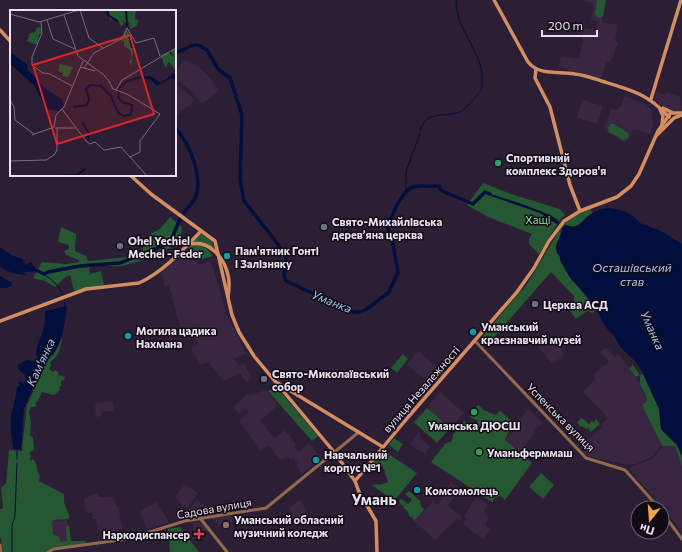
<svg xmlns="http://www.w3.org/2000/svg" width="682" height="552" font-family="Commissioner,sans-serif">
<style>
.built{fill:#392742}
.green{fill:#255732}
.water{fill:#000f3c}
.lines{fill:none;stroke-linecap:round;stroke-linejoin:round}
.stream{stroke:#000f3c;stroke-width:1}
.river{stroke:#000f3c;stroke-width:3.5}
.tertiary{stroke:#93684d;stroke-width:3}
.secondary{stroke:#d28d61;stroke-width:3.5}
.leisure-dot{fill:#2e9e5b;stroke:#110b15;stroke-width:1.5}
.worship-dot{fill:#6b7280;stroke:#110b15;stroke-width:1.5}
.culture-dot{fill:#0f9aa8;stroke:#110b15;stroke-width:1.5}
.education-dot{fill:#8d6e63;stroke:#110b15;stroke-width:1.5}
.health-dot{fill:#e0444e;stroke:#110b15;stroke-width:1.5}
.labels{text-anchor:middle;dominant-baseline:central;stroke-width:3;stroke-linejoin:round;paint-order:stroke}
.poi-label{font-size:11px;font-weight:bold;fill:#ebe2f0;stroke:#110b15;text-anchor:start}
.park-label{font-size:11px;fill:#8ddf9e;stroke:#110b15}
.street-label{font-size:11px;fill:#ebe2f0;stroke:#110b15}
.water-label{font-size:12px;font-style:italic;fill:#a7c2f1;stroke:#110b15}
.district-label{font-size:15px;font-weight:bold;fill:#ebe2f0;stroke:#110b15}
.inset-river{fill:none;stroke:#000f3c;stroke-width:2}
.inset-road{fill:none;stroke:#786c7f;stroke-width:1}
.view{fill:#d62828;fill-opacity:0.15;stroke:#d62828;stroke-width:2}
.inset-edge{fill:none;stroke:#ebe2f0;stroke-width:2}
</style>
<rect width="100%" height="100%" fill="#2c1e34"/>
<g class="built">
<polygon points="582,0 606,0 602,22 618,25 615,40 618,43 611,61 606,63 601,79 559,67 561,56 579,59 583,42 582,34 577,33 578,27 596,30 598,21 591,20 594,4"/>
<polygon points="183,60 198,66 212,80 219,91 202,104 193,92 175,79 175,76"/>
<polygon points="175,83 191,96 194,102 175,116"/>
<polygon points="656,91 665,95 667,92 680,97 682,111 674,112 660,104 655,98"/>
<polygon points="624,96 646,104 651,110 653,123 650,134 637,130 632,130 630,138 624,142 604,130 611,109 617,110 618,108 620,108"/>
<polygon points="582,100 603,106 597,124 577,118"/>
<polygon points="184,251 198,264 200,264 211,261 226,311 223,314 227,315 246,353 234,359 238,365 243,363 252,378 246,382 240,373 224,381 208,362 201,365 191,349 198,344 192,335 185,338 181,331 169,285 165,286 161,271"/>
<polygon points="547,336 557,348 559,347 565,354 553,364 536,345"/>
<polygon points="606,347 614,357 618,354 633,372 647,398 646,402 634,408 642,405 652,425 661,445 653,456 636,464 628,465 588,456 580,447 603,427 601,424 608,418 583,392 595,379 594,376 595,373 609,362 600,352"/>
<polygon points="418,351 444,373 433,386 407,365"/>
<polygon points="266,390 278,405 260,421 275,438 285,430 296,444 294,446 299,452 309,443 321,458 302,474 296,466 298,464 293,458 291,460 287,456 281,460 268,445 260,451 246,430 239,422 249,412 246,408 239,413 233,407 246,395 254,394"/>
<polygon points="440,392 464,413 451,428 427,408"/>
<polygon points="113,401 114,411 101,412 101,416 96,417 95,403"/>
<polygon points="529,409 543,423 535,430 534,434 520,452 506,440 516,422"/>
<polygon points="419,432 423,441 430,447 425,454 420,451 419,451 410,444"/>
<polygon points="662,446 675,446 682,469 682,531 631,471 632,470 630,467 654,458"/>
<polygon points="451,482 461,488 456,497 454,496 448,506 463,518 460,521 457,519 435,540 414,521 433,502 438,505 446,493 445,491"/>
<polygon points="185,484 198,493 187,509 175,497"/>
<polygon points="96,493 99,497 112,497 117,507 119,507 120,520 123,528 118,531 119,536 103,538 101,531 99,531 96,519 93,519 92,513 88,513 86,511 84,498"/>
<polygon points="476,497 488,505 484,511 485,514 489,517 485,525 491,530 483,539 463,524 467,518 464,516"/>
<polygon points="196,500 205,506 206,511 203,512 203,515 195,517 188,512"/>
<polygon points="300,500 313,520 294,525 289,508"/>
<polygon points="156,502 169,522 147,529 140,511"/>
<polygon points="232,516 233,529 225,530 214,522 213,518"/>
<polygon points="67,520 69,543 51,544 51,521"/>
<polygon points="201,520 209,531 200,538 192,540 189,536 193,534 195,531 192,523"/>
</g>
<g class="green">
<polygon points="597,0 606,0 603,16 600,18 597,17 595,14"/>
<polygon points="611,124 614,124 628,133 628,138 623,140 609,132 608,128"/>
<polygon points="483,183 514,195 560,209 565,215 559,221 539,254 529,244 529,239 532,234 488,217 467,205"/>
<path d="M590 209 592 212V214C583 221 577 230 566 225L563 226 560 232 561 234C559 239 555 244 556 249 556 254 559 254 560 258 562 265 568 277 575 282L593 306 595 309 593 313 587 311 576 319 567 307 574 302V296L551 272 489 343 484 344 481 340 482 337 527 284 563 224 576 215Z"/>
<path d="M170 217 182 227C182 230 181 236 179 239 171 252 134 264 120 266 109 267 100 264 89 268L90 274 101 271 104 285 74 291 70 275 63 279 55 287 45 281 33 278 42 262 66 264 79 262V260L66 255 64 251 69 249V245L58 242 61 227 76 234 75 251 86 256 88 261 128 257 133 253 141 251 150 234 160 229Z"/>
<polygon points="199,234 202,234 211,240 215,249 201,242 192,241"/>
<path d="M189 245C200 245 207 246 213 256L199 260 187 247Z"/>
<path d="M61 338H62C60 349 60 355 50 362L51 365 49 369 53 372 55 370 59 373 58 375 65 377 64 380 61 381V386L59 387 60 390 54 395 42 392 37 402H35L36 404 35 407H31C27 413 31 417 31 423 31 427 30 432 30 436L33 437 34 451 32 450 29 453 31 455 30 461 33 459C37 462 36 471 40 476L39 481 64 494V502L70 518C64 521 57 518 52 521L53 534 59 537 60 542 67 541 66 527 69 525 71 541H85L87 544 54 549 48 552H3L0 535V509L3 508 1 487 6 484 9 450 23 451 22 449 27 405 44 368 43 362C54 356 58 349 61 338Z"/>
<polygon points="403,354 408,359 397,373 391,368"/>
<path d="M633 365 640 375 643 374 659 409 661 429C674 445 682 444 682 468L675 446H662L642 405 646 402 647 398 640 384V375L636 377 629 368Z"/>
<polygon points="276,387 318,436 312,441 268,391"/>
<polygon points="478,405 483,409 483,410 496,415 500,411 513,422 505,440 532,463 505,500 500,496 495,498 492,502 431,462 446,443 451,442 452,440 453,435 464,421 474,428 478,421 470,417 472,415 474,416 478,412 475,409"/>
<polygon points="427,408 450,428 437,443 414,422"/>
<polygon points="582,418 589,424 592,421 594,423 596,419 600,424 591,432 588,428 586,429 582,426 580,427 577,422"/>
<polygon points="394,438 403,444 398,452 389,445"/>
<polygon points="382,452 387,453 417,473 394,501 372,485 378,484 379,485 388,482 383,466 378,468 377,467 376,469 367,472 366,470"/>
<polygon points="541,473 554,485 543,499 529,487"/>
<polygon points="409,491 421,502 420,503 422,508 424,507 423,511 414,521 413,518 409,516 408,512 403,507 406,504 403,506 399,502 401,499 408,504 412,500 405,494"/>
<polygon points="180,527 199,552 170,552 168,529"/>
</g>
<g class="water">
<path d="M487 193C500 197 555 213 559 222L557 224 547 218 540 213 488 195Z"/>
<path d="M610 208 624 211 632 215 640 223 663 232 682 244V456L677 444 661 429 659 409 642 371 635 361 620 347 615 337 608 330 601 319 596 307 588 297 571 279 560 260V256L557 253 556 247 564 226 566 225C581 231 581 219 591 214L592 213 602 209Z"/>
<path d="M0 247 11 255 23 259 25 265 31 262 36 269 35 271 22 273 29 275C18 275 10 273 0 267Z"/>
<polygon points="0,276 12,283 11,286 7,288 0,288"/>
<path d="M67 306C64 326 63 352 43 362 28 357 42 338 44 327 45 322 45 316 45 311Z"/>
<path d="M26 360 33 361 42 368 24 408 21 449H13C12 437 9 424 12 411 14 404 16 395 17 387L20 385 18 383 20 381 23 384 25 382V375L18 369V365Z"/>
</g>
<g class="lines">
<g class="stream">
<path d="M456 0C455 33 490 57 481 91"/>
<path d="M420 131C426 108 447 119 462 111 468 107 474 98 479 93"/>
<polyline points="406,192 406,171 420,134"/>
<path d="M44 274C52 280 59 285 63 295"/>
<polyline points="64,298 65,307"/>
<polyline points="38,367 40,360"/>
<polyline points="17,459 17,448"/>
<polyline points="12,552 12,526 15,515 17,463"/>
</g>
<g class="river">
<path d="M175 53 191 46 196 45 200 46 207 50 218 69 230 78 242 115 240 180 244 201 277 243 286 258 284 275 286 281 353 312H361L367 309 389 292 398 272 392 239 387 226C393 215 401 191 413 187 422 185 430 187 439 186L442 191 473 204 485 192 490 194"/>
<path d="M175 128C189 142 204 178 195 198 193 203 187 208 184 213"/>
<polyline points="31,268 44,274 48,272 80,266 120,263 170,243 180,219"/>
</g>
<g class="tertiary">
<polyline points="475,341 586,458 625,470 659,508"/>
<polyline points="662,512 682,539"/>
<polyline points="200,518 227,552"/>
<polyline points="0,545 1,552"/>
<polyline points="48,552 54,549 127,539 185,521 266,508 359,432"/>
</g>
<g class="secondary">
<path d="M494 0 528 62C539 76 559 71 575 74 585 75 595 79 605 82 632 90 649 95 669 117"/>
<polyline points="0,30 11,42"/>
<polyline points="536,69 535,78 550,107 570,185 580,211"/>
<polyline points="651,99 681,0"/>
<polyline points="663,108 673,113 682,113"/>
<polyline points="660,109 663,116 662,124"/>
<polyline points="657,135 674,118 682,115"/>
<polyline points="130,175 151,194 215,241 232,315 239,332 254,356 334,452 355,481 359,492 376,521 377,552"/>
<path d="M190 244C209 240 224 257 228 275 230 282 229 290 228 297"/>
<path d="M0 321 86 289 139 283C163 272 183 250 201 231"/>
<polyline points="276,382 383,447"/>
<polyline points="355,481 409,416 517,292 534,268 549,241 564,221 580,211 617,197 631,186 639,174 658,131 670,114"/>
</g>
</g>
<g class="leisure-dot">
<circle cx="498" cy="163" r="4"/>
<circle cx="474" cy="412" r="4"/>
<circle cx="479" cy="452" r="4"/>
</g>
<g class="worship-dot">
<circle cx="324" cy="227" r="4"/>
<circle cx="120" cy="246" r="4"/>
<circle cx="535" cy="304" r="4"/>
<circle cx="264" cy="379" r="4"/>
</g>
<g class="culture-dot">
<circle cx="227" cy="256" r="4"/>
<circle cx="473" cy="332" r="4"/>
<circle cx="128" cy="336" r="4"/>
<circle cx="316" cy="460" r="4"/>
<circle cx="417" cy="490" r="4"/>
</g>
<circle class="education-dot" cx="226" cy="525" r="4"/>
<path class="health-dot" d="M197 528h4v4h4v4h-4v4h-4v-4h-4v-4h4z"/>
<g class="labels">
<g class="poi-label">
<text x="506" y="157">Спортивний<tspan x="506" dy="13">комплекс Здоров'я</tspan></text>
<text x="332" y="221">Свято-Михайлівська<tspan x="332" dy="13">деревʼяна церква</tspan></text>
<text x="128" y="240">Ohel Yechiel<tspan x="128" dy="13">Mechel - Feder</tspan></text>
<text x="235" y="250">Пам'ятник Гонті<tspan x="235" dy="13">і Залізняку</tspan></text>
<text x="543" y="304">Церква АСД</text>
<text x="481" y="326">Уманський<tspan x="481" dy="13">краєзнавчий музей</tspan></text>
<text x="136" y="330">Могила цадика<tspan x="136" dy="13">Нахмана</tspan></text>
<text x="272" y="373">Свято-Миколаївський<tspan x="272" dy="13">собор</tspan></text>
<text x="474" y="425" text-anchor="middle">Уманська ДЮСШ</text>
<text x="487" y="452">Уманьферммаш</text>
<text x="324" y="454">Навчальний<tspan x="324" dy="13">корпус №1</tspan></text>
<text x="425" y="490">Комсомолець</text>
<text x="234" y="519">Уманський обласний<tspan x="234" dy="13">музичний коледж</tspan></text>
<text x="190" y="534" text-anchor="end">Наркодиспансер</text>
</g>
<g class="park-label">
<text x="538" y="219">Хащі</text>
</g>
<g class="street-label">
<text transform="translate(421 389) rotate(-49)">вулиця Незалежності</text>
<text transform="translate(561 417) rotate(45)">Успенська вулиця</text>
<text transform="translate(214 508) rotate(-10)">Садова вулиця</text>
</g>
<g class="water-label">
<text x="632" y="267">Осташівський<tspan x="632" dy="14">став</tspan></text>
<text transform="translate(332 301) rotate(22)">Уманка</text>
<text transform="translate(653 330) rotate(66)">Уманка</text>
<text transform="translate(40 362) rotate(-65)">Кам'янка</text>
</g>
<g class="district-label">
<text x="374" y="499">Умань</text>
</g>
</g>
<g transform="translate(10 10)">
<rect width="166" height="166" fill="#2c1e34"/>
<path d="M99 0H127L125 4V9L128 10 127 16 120 19 119 11 117 15 111 9 116 17 114 14 111 16 108 10 102 8 100 11ZM27 17 31 18V24H29L27 34H24L17 31 20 23 25 22ZM116 18 123 31V40L121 58V53H119L122 47 120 40 114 36V30L112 32 111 30ZM166 38V61L159 52 155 58 151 45 158 42 164 47 161 41ZM50 54 63 57 58 67 52 66 53 63 48 61Z" fill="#255732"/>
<path d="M0 42 18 55 17 59 36 79 52 89 54 96 48 101 36 99 25 76 0 54ZM164 63 166 70 161 68 147 76 141 70 128 67 140 66 151 73Z" fill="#000f3c"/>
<path class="inset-river" d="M97 0 98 5 108 11M116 0 117 16M119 25 122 38M109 80 110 77 116 72 130 67M63 97 77 95 79 89 76 79 80 75 91 76 101 86 108 103 114 106 121 104 122 95 112 92 108 87 109 81M72 112 79 123 78 131M38 166 67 165 75 159"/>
<path class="inset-road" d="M70 0 79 28 93 38M0 4 29 12 69 0M54 5 68 46 94 65 100 73M37 10 43 29 65 39M31 12 32 23 22 47V55L33 63 40 64 62 76M117 18 126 33 144 28 150 46M70 57 85 61M74 58 84 43 113 28 117 18M99 71 103 79 117 84 150 104 130 131V142L120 147M106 80 112 70 166 38M0 90 4 97 5 110 24 124M52 99 76 131 80 134 85 132 94 140 111 137 137 166M44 117 46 105 54 97 73 51M45 118H65M22 125 44 117M0 151 36 150 44 145 47 140V118"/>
<path class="view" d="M120 25 144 104 47 134 23 55Z"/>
<rect width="166" height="166" class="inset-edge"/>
</g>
<g transform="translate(650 520) rotate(197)"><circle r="19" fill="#110b15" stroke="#68616d"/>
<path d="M0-3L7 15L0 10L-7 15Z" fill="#f2a542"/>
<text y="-6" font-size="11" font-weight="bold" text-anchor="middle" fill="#ebe2f0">Пн</text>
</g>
<path d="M542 30v6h55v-6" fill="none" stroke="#ebe2f0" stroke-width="2"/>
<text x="548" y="30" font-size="12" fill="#ebe2f0" stroke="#110b15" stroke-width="3" paint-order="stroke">200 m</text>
</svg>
